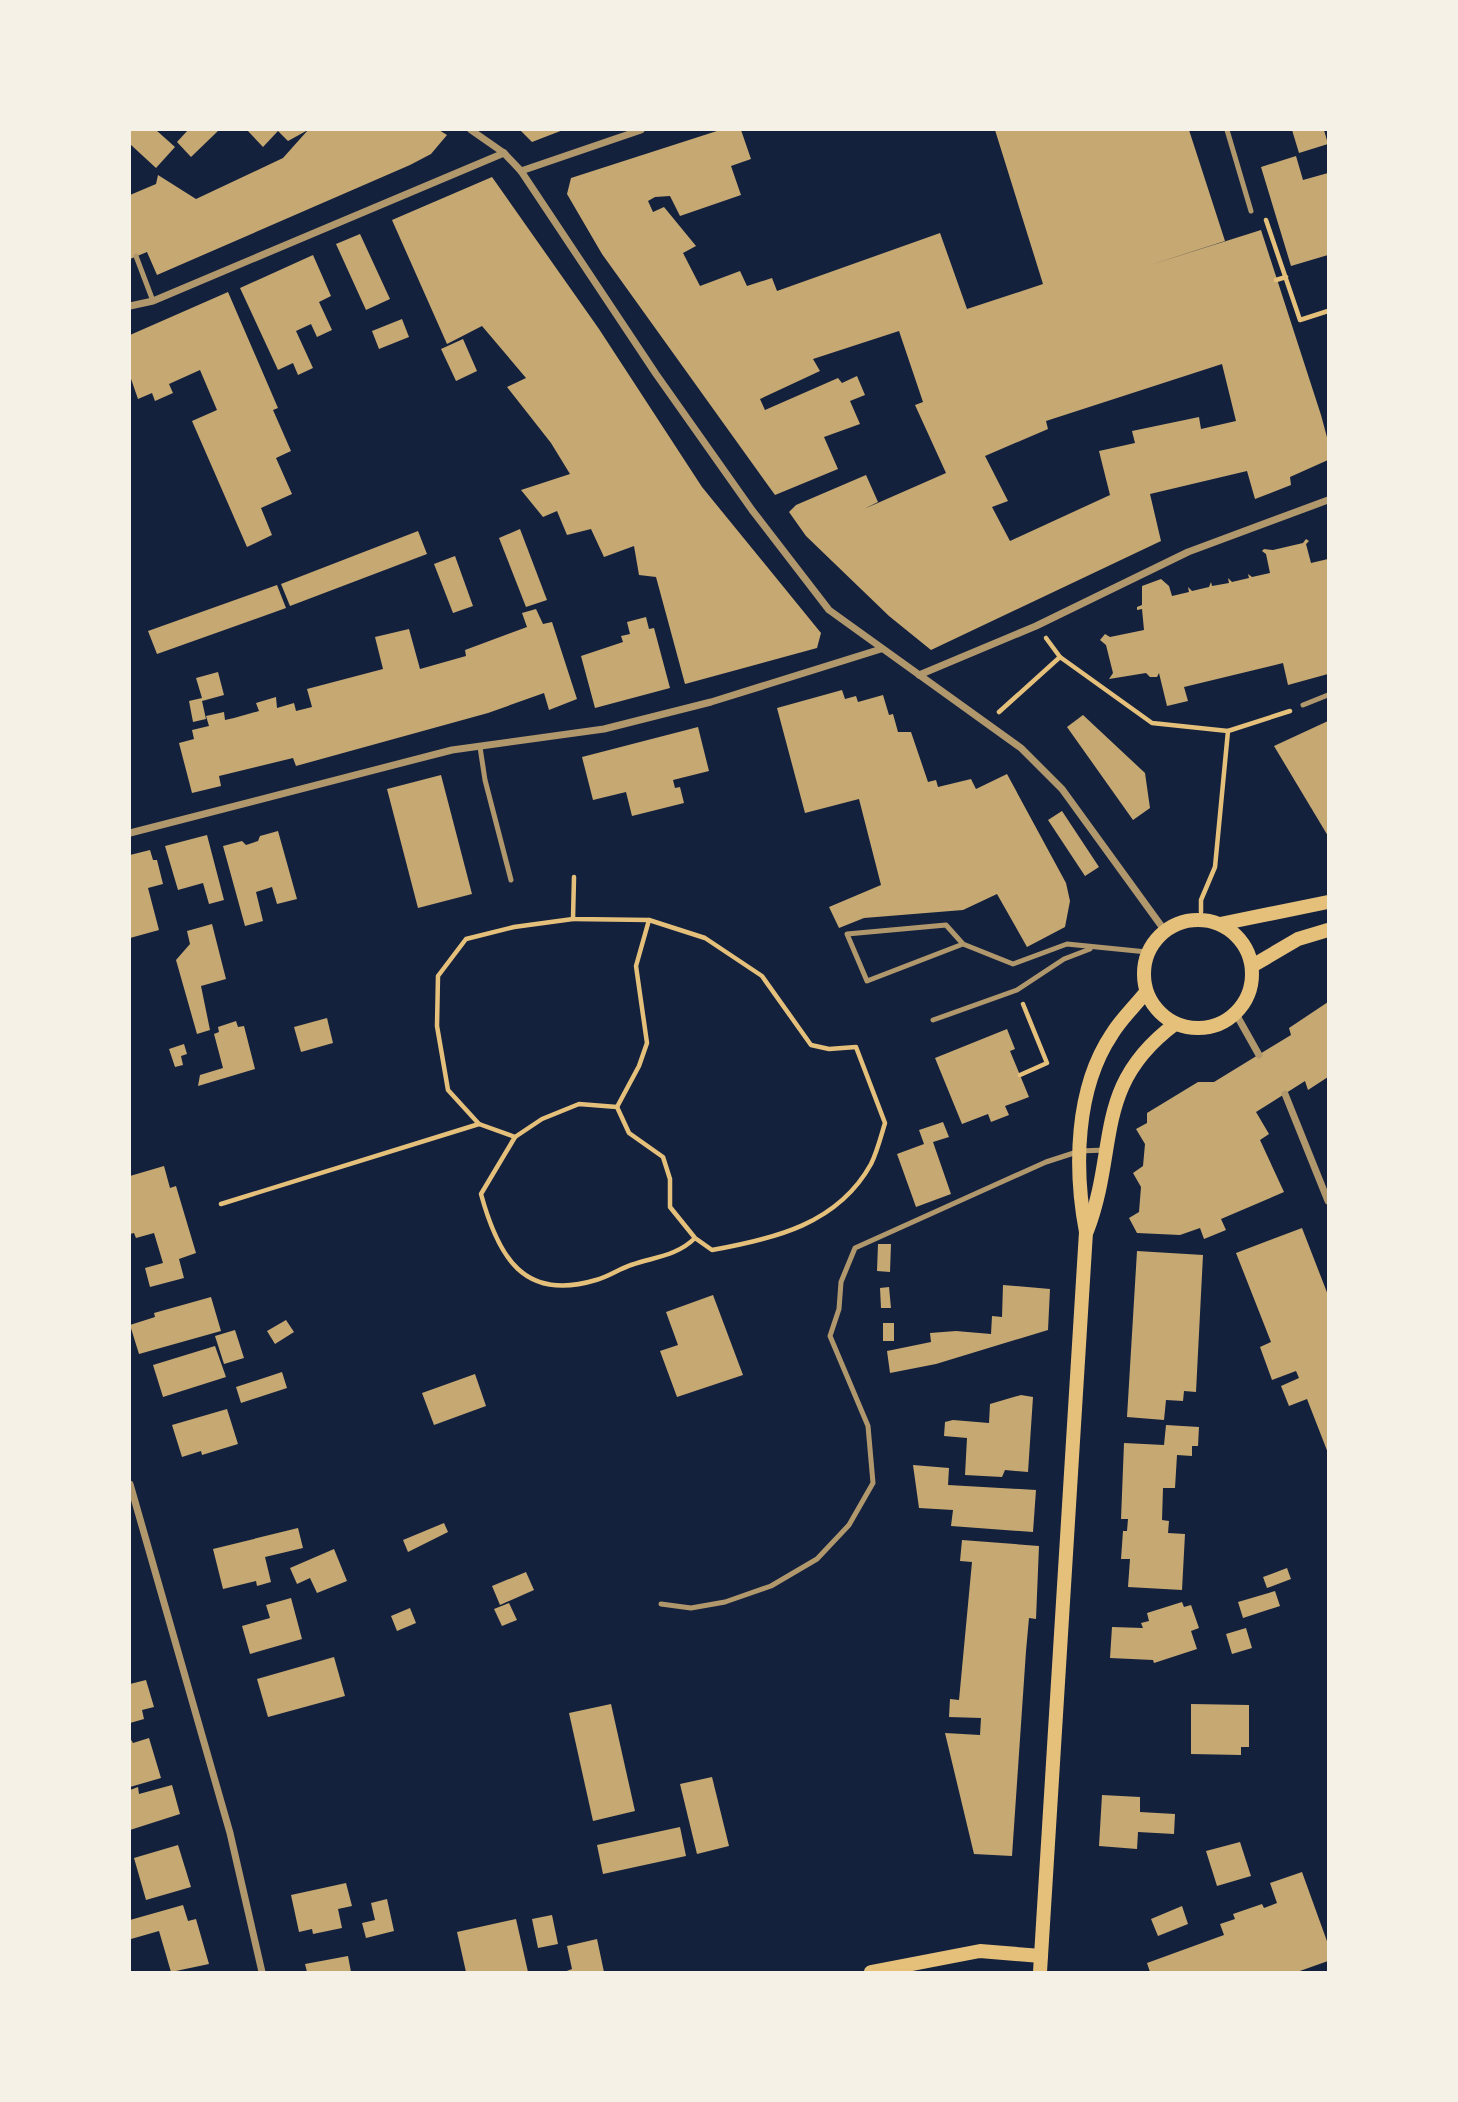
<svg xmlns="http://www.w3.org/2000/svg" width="1458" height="2102" font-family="Signika,sans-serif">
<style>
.building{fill:#c6a872;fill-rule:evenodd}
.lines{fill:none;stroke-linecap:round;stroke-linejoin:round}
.path{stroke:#e5c07b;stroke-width:4.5}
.service{stroke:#b1986c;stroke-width:5}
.minor{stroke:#b1986c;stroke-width:7}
.secondary{stroke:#e5c07b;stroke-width:14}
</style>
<rect width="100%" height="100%" fill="#14213d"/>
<g class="building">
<polygon points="130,130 156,130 175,147 156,168 130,144"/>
<polygon points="188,130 219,130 191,157 177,142"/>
<polygon points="247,130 308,130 288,141 278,131 263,147"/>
<polygon points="308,130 439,130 447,135 431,154 410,165 157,275 147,252 130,259 130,195 156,184 158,175 196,199 283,158"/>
<polygon points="520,130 563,130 532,142"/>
<path d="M720 130H741L751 159 731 166 741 195 680 216 670 196 655 197 648 201 653 212 664 207 696 246 683 253 700 286 740 271 747 286 772 278 777 291 940 233 967 309 1043 284 995 130H1189L1225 241 1147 266 1261 230 1321 415 1328 441V460L1290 477 1291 485 1255 499 1247 471 1150 494 1161 541 931 650 889 616 806 536 789 512 796 505 866 475 878 502 864 509 946 473 915 405 923 402 899 331 813 359 820 371 760 399 765 410 838 378 842 383 857 376 865 395 850 401 860 424 824 437 838 469 775 495 602 254 567 194 571 178ZM1222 364 1236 421 1201 429 1199 417 1132 431 1135 443 1099 451 1110 495 1010 541 992 507 1008 501 985 456 1048 429 1046 421Z"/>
<polygon points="1292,130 1324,130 1328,144 1299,153"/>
<polygon points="1296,156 1303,180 1328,173 1328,255 1291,266 1261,167"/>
<polygon points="492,177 599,329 702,487 821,633 817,648 685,684 656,577 639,575 634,546 604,557 591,529 567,535 557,511 543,517 521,490 570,474 551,443 507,387 526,378 482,326 447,344 392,220"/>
<polygon points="360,234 390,299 366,310 336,244"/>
<polygon points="313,255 331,296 319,302 332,330 317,337 311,324 296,331 313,368 298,375 293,363 278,370 240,288"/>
<polygon points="228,292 278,408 273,410 291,451 276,458 292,494 261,508 272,535 247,547 192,421 217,410 200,370 169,384 173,393 155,401 152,393 138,399 130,376 130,335"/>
<polygon points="402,319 409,337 379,349 372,331"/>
<polygon points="463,339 477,371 456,381 441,349"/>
<polygon points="520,529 547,600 526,607 499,538"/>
<polygon points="418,531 427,554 290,606 281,584"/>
<polygon points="1306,539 1309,541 1306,544 1311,563 1328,559 1328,674 1288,685 1283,663 1184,687 1188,701 1167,706 1159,673 1157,677 1150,677 1146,673 1109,679 1113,673 1106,645 1100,640 1105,634 1110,637 1144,630 1142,609 1137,610 1137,607 1142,605 1142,586 1161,579 1169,586 1172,596 1189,592 1188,587 1192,591 1209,587 1211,582 1212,586 1229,583 1228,578 1232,582 1249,578 1248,574 1252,577 1270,573 1266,554 1262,551 1264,549 1273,550 1303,543"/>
<polygon points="455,556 473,606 453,613 434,564"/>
<polygon points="277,585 286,608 157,654 148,631"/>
<polygon points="536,609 543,624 552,622 577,699 549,710 544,693 488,713 296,766 293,758 219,776 221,786 192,793 179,743 194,739 192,730 209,726 206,716 224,712 225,720 234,718 259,711 256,703 276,697 277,708 294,703 296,711 312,707 307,689 383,669 375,637 409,629 420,669 466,656 465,650 527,627 522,613"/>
<polygon points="646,617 649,629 654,628 670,688 595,708 581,656 623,642 621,636 630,634 627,622"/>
<polygon points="218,672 224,695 202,701 206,719 193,722 189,701 202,698 196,678"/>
<polygon points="842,690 845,699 856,696 858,702 883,695 889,715 893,714 898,732 911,732 928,782 936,780 938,787 971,779 976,789 1007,774 1066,883 1070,901 1065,927 1027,947 997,894 963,910 864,918 839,928 829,907 881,885 859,799 805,813 777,708"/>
<polygon points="1083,715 1145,773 1150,808 1133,820 1067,727"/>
<polygon points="1328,721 1328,836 1274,746"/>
<polygon points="698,727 709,771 673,780 675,788 680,787 684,803 632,816 626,792 593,800 582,757"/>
<polygon points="441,775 472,894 418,908 387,789"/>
<polygon points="1062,811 1099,867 1085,876 1048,820"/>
<polygon points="278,831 297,899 277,904 272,887 256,892 263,921 245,926 223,846 242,841 246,845 258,841 260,836"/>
<polygon points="207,835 224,900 209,904 203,883 178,890 165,846"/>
<polygon points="150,850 153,860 157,860 163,884 148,888 159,930 130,938 130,855"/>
<polygon points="212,924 226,979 201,986 210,1030 197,1034 176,960 190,944 187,931"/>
<polygon points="1328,1002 1328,1077 1308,1090 1305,1081 1256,1112 1269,1134 1260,1140 1284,1192 1221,1219 1226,1230 1204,1239 1200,1228 1180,1235 1137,1233 1129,1218 1139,1212 1141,1187 1133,1173 1143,1166 1145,1144 1136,1129 1147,1123 1147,1113 1198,1082 1214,1082 1291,1035 1289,1028"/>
<polygon points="327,1018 333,1043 301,1052 294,1027"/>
<polygon points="236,1021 238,1027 244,1026 255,1069 198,1086 200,1075 223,1068 214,1034 219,1032 218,1027"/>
<polygon points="1007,1029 1015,1049 1010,1051 1029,1097 1005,1106 1009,1115 991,1122 988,1114 962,1124 935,1058"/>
<polygon points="184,1044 187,1054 181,1056 183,1065 175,1067 169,1049"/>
<polygon points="943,1122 949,1137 933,1142 951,1194 916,1207 897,1154 924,1144 919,1130"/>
<polygon points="164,1166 170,1188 176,1186 196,1253 179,1259 184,1278 150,1287 145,1268 163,1263 154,1233 136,1238 134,1233 130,1234 130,1176"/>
<polygon points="1302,1228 1328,1295 1328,1453 1307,1399 1289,1406 1281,1386 1299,1378 1296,1371 1272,1380 1260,1347 1271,1342 1236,1253"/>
<polygon points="878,1244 891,1244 890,1272 877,1271"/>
<polygon points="1137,1251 1203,1255 1196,1392 1184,1391 1183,1401 1166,1400 1164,1420 1127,1417"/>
<polygon points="1003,1285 1050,1289 1048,1330 936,1364 890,1373 887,1351 931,1342 930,1333 956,1331 991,1334 992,1316 1002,1317"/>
<polygon points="889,1287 891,1308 881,1308 880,1288"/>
<polygon points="713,1295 743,1375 677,1397 660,1351 678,1345 666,1312"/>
<polygon points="211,1297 221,1331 139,1354 130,1325 155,1317 154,1313"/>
<polygon points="286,1320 294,1332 275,1344 267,1331"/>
<rect x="883" y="1323" width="11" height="18"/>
<polygon points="235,1330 244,1358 224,1364 215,1336"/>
<polygon points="215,1346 226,1377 163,1397 153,1365"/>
<polygon points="282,1372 287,1388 241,1403 236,1387"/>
<polygon points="475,1374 486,1406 434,1425 422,1393"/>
<polygon points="1021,1395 1033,1397 1028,1472 1005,1470 1002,1477 965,1475 967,1438 944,1436 945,1422 953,1420 989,1423 990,1404"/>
<polygon points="227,1409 238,1444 202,1455 201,1451 182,1457 172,1425"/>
<polygon points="1166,1425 1199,1427 1198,1446 1192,1446 1192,1456 1177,1455 1175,1488 1163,1488 1162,1520 1169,1521 1168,1533 1185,1534 1182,1590 1128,1587 1130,1559 1121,1559 1123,1531 1127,1531 1128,1519 1121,1519 1124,1443 1164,1445"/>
<polygon points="913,1465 949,1468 948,1485 1036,1490 1033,1532 951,1526 953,1510 919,1508"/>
<polygon points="444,1523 448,1532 408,1552 403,1540"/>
<polygon points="298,1528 303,1548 265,1557 271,1582 257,1586 256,1581 223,1589 213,1549"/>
<polygon points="962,1540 1039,1546 1036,1619 1029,1618 1026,1651 1012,1856 974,1854 945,1733 980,1735 981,1718 949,1717 950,1699 959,1700 972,1562 960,1561"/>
<polygon points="334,1549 347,1581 317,1593 310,1578 297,1584 290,1568"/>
<polygon points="1287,1568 1291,1579 1267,1588 1263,1577"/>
<polygon points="526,1572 534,1590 500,1605 492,1586"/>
<polygon points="1275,1591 1280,1606 1243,1618 1238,1602"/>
<polygon points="291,1598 302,1639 250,1654 242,1626 270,1618 266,1605"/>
<polygon points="1182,1602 1184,1607 1191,1605 1199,1628 1191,1631 1197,1649 1154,1663 1153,1660 1110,1658 1112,1627 1143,1628 1141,1623 1149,1621 1147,1613"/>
<polygon points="509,1603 517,1620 502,1626 494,1609"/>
<polygon points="410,1608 416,1623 397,1631 391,1616"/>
<polygon points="1246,1628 1252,1648 1232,1654 1226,1634"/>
<polygon points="334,1657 345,1696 268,1717 257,1679"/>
<polygon points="146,1680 154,1707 142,1710 144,1719 130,1723 130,1684"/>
<polygon points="611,1704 635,1811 593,1821 569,1713"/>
<polygon points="1191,1704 1249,1705 1249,1747 1241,1747 1241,1755 1191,1754"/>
<polygon points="130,1738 133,1743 149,1738 161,1778 130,1787"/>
<polygon points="712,1777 729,1846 697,1854 680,1784"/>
<polygon points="172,1785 180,1814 130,1830 130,1790 138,1787 139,1794"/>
<polygon points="1102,1795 1140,1797 1140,1812 1175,1814 1174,1834 1138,1832 1137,1849 1099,1846"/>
<polygon points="680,1827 686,1856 603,1874 597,1845"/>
<polygon points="1240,1842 1251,1876 1217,1886 1206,1851"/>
<polygon points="178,1845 191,1887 146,1900 134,1858"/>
<polygon points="1302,1872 1328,1944 1328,1961 1297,1972 1150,1972 1147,1963 1224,1935 1220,1924 1235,1919 1233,1914 1262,1904 1264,1908 1277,1903 1270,1883"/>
<polygon points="346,1883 352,1906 338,1909 342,1928 313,1934 312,1929 299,1932 291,1895"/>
<polygon points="387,1899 394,1931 366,1938 362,1923 375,1920 371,1903"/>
<polygon points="183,1905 188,1921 196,1919 209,1964 171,1972 159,1931 131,1939 130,1920"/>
<polygon points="1182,1906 1188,1924 1158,1936 1151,1919"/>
<polygon points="552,1915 558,1944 538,1948 532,1919"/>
<polygon points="516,1919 528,1972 466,1972 457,1932"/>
<polygon points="597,1939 604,1972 564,1972 572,1969 567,1946"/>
<polygon points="348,1956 351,1972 307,1972 305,1964"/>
</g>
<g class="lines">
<g class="path">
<polyline points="1266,220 1300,320 1328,311"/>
<polyline points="1276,280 1286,277"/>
<polyline points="1046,638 1060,657"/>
<polyline points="999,712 1060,657 1152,723 1228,731"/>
<polyline points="574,877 573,919 649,920 636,966 647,1043 639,1066 617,1107"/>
<polyline points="1201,912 1201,900 1215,867 1228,731 1290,711"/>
<path d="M649 920 705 938 762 976 811 1045 829 1049 856 1047 885 1123C881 1136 877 1152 871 1164 838 1224 774 1239 712 1250L695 1238 670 1207V1179L663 1157 629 1133 617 1107 579 1104 542 1119 515 1137 481 1194C498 1256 523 1302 596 1280 608 1277 619 1269 631 1265 654 1257 677 1256 695 1238"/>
<polyline points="1020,1075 1047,1063 1023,1004"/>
<polyline points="515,1137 479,1124 448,1090 437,1026 438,976 466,939 514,927 573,919"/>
<polyline points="221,1204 479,1124"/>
</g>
<g class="service">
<polyline points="1227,130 1251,211"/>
<polyline points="136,256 153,301"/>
<polyline points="1303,705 1328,695"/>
<polyline points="480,747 485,780 511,880"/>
<polyline points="963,944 946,925 847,934 867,981 963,944 1013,964 1067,944 1147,952"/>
<polyline points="933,1020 1017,990 1064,959 1090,949"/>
<polyline points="661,1604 691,1608 725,1602 771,1586 817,1559 849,1525 873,1483 868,1426 830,1336 839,1309 841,1282 855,1248 1046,1162 1080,1151 1105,1150"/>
</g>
<g class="minor">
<polyline points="471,130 504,153 521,171 656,374 752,510 829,610 1021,748 1062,789 1165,931"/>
<polyline points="521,171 641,130"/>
<polyline points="130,306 153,301 504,153"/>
<polyline points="919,675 1036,626 1188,552 1328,500"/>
<polyline points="130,833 452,750 604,729 711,702 881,649"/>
<polyline points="1236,1014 1259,1055"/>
<polyline points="1285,1094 1328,1201"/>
<polyline points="130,1484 230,1833 262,1972"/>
</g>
<g class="secondary">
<circle cx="1198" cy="974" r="54"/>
<polyline points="1220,924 1328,902"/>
<polyline points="1252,966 1298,939 1328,930"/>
<path d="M1087 1231C1119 1147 1092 1086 1175 1024"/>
<polyline points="871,1972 980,1951 1041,1956"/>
<path d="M1040 1972 1086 1232C1074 1169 1075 1089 1112 1034 1121 1019 1135 1006 1146 992"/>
</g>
</g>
<rect width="1458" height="2102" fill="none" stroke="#f6f1e7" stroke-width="262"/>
</svg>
